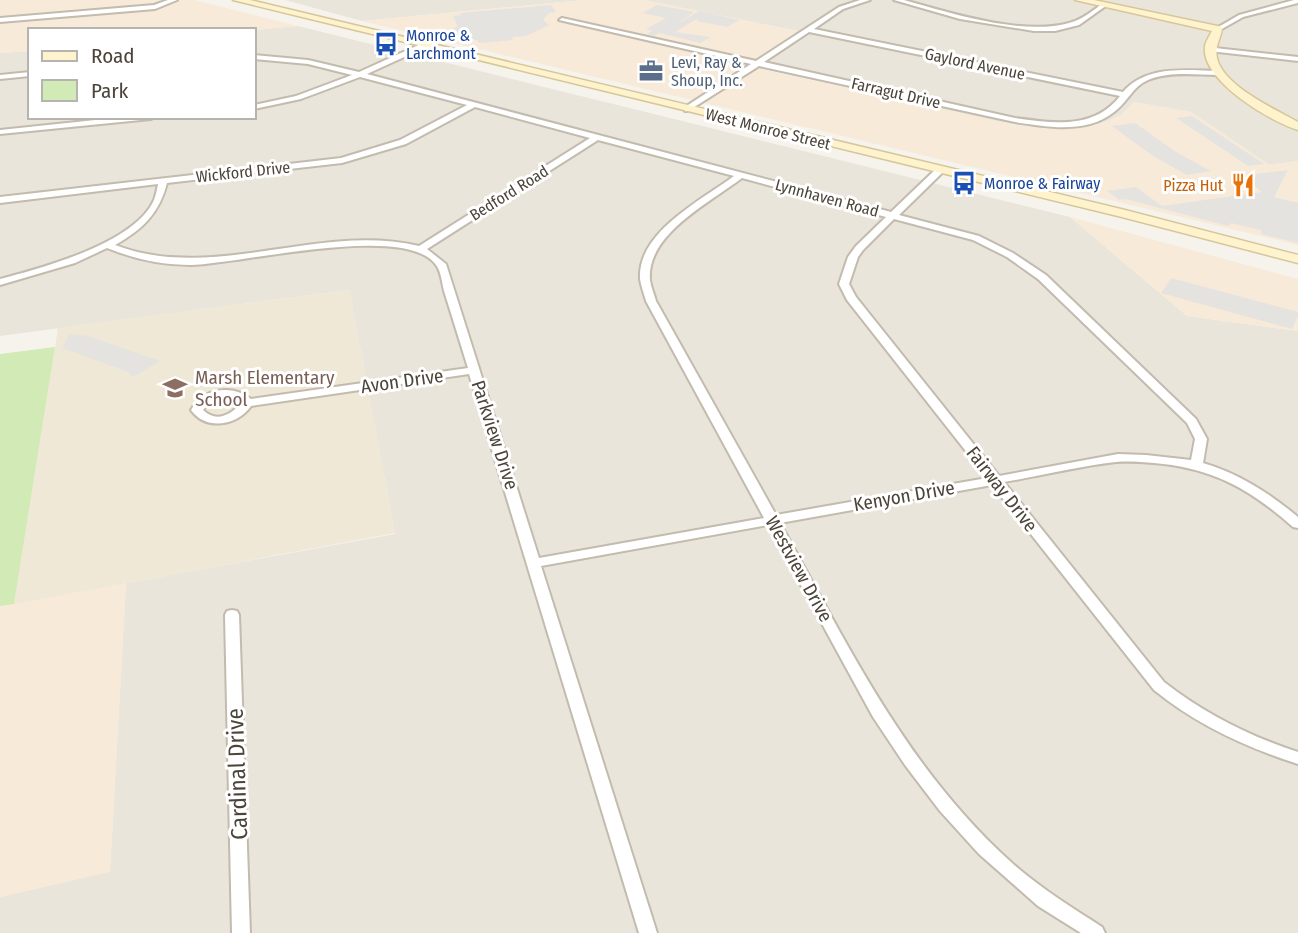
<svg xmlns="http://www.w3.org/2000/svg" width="1298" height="933" font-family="'Fira Sans Condensed',sans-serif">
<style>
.residential{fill:#eae5da}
.commercial{fill:#f7ead8}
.education{fill:#efe8d6}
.green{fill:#d2eab5}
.parking{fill:#e5e3e0}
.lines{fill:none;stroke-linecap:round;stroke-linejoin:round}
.street-casing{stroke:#c2bbae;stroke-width:4}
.secondary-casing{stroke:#d6c79b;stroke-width:3}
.street{fill:#fff;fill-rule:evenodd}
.secondary{fill:#fff3cd;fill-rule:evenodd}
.labels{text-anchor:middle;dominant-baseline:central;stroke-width:6;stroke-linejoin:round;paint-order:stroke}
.far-transit-label{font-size:16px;fill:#164399;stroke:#fff;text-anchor:start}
.far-service-label{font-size:16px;fill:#4e5e75;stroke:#fff;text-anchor:start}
.far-street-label{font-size:16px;fill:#4b4439;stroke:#fff}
.far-food-label{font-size:16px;fill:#c56008;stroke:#fff;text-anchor:end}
.education-label{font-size:19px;fill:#785e54;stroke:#fff;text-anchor:start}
.street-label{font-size:19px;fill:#4b4439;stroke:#fff}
.near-street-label{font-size:23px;fill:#4b4439;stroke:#fff}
</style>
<rect width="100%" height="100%" fill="#f6f3ec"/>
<g class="residential">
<polygon points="285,0 583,0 362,21"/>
<polygon points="643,0 1298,0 1298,161 1269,165 1191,112 1134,102 1121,115 1100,124 1049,129 1000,122 746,65 798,31"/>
<polygon points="298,26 1070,217 1187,316 1298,331 1298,933 0,933 0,897 110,871 126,583 395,534 349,290 0,336 0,53 30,51 30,117 254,117 254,30"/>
</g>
<g class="commercial">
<polygon points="0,0 194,0 298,26 254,30 30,30 30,51 0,53"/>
<polygon points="583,0 643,0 798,31 747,66 1015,125 1049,129 1100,124 1121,115 1134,102 1191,112 1269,165 1298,161 1298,245 362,21"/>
<polygon points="1070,217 1298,279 1298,331 1187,316"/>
<polygon points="126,583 110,872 0,897 0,606"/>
</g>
<polygon class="education" points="349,290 395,533 14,604 58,328"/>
<polygon class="green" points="55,347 14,604 0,606 0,354"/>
<g class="parking">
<polygon points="551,5 556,12 549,13 543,20 549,25 526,36 513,37 512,40 479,43 477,40 452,36 450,29 458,27 453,16 461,15 460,13"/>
<polygon points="657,5 694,12 677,24 699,11 739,20 727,27 697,21 698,18 675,32 710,37 701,43 659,33 654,36 647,34 652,31 646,29 666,18 642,13"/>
<polygon points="1192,116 1264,164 1248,166 1176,118"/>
<polygon points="1135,123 1176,152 1211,171 1187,175 1153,156 1112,126"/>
<polygon points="1288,170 1274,197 1298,203 1298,243 1261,234 1261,230 1231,223 1228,226 1126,199 1119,200 1107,191 1136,187 1162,206 1262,192 1254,185 1256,174"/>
<polygon points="1171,278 1298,312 1298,316 1292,329 1161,293"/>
<polygon points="70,334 88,336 160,361 133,377 128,372 62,348"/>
</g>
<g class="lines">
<g class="street-casing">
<g id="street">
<polygon points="168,0 177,0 155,9 0,22 0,18 154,5"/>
<path d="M860 0H870L843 9 814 29 1123 92C1146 65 1186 70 1218 71L1222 73 1218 75C1196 75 1170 71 1148 80 1132 87 1128 102 1114 112 1087 134 1047 127 1015 122L759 66 688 111H685V107L751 64 559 20 562 18 756 61 839 7ZM809 32 1120 96C1094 130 1053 123 1015 118L764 62Z"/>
<path d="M894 0H904C950 13 1023 36 1069 23 1082 20 1092 11 1102 4L1107 5 1079 25 1055 31H1034L960 19Z"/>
<polygon points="1294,0 1298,0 1298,3 1243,17 1220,30 1215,29 1239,15"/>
<path d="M423 43 427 45 426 47 367 74 891 212 937 168H943V172L899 215 979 236 1013 253 1046 275 1196 419 1207 439 1203 463C1240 474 1269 493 1298 517V528L1293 527C1250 489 1213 468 1154 463 1142 462 1128 461 1116 462 1079 466 1041 476 1004 482L1164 682C1205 714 1249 736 1298 752V764C1245 747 1197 725 1154 690L992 485 780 523C848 645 906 768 1012 863 1040 888 1071 907 1102 927L1105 933H1081L1038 906 979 854 940 811 905 765 873 717 768 525 541 566 657 933H639L469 374 251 406C237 426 206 431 191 410 203 388 232 384 251 399L468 368C460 342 452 316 444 291 442 283 441 271 436 265 406 222 241 264 191 265 162 265 134 259 107 248L75 263 0 285V279C42 268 135 243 154 200 156 195 157 189 158 184L0 203V197L341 158 400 140 467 105 360 77 301 99 254 109V105L296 96 352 75 308 64 254 59V55L308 60 359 72ZM475 107 590 138 419 246C318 222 215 283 115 245 142 230 159 214 167 183L342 163 406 144ZM598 140 734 176C702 200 637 232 640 279 641 286 644 294 646 301L764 518 539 558 446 264 427 249ZM742 178 886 217 856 246 848 257 839 284 847 300 987 478 776 515 656 301C654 294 651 287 650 280 646 234 711 202 742 178ZM894 219 973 240 1007 257 1038 279 1187 423 1195 439 1191 460 1146 455 1118 454 999 476 856 297 849 284 858 257 863 250ZM228 397 241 403C231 415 216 423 203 410L210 402Z"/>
<polygon points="1206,47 1298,57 1298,61 1209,51 1206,51"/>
<polygon points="30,72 30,76 0,79 0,75"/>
<polygon points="124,117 155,117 151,119 0,134 0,130"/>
<polygon points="232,610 237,611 239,615 250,933 232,933 225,615 227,611"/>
</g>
</g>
<g class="secondary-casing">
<g id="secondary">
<polygon points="233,0 250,0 1125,210 1298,255 1298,263 1122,217"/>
<path d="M1075 0H1094L1222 27C1222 37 1214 46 1217 58 1223 86 1275 109 1298 122V130C1271 122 1200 80 1205 46 1206 41 1210 35 1212 31Z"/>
</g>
</g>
<use href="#street" class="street"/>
<use href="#secondary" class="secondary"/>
</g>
<defs>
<g id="bus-bare" transform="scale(1.89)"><path d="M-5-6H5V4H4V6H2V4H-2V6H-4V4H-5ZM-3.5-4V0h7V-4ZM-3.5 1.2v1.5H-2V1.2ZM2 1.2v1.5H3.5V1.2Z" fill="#1a4fb4" stroke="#fff" stroke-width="2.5" paint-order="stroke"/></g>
<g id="office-bare" transform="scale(1.89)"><path d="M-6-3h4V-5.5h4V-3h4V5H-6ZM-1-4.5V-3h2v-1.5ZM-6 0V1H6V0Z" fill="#5c6f8a" stroke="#fff" stroke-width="2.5" paint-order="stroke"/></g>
<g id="restaurant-bare" transform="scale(1.89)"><path d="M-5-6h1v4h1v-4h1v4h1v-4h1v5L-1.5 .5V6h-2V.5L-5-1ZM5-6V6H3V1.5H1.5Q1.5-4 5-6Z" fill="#e8710a" stroke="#fff" stroke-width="2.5" paint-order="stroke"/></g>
<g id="school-bare" transform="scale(1.89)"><path d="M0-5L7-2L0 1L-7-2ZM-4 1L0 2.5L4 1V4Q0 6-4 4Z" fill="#8d6e63" stroke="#fff" stroke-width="2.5" paint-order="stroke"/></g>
</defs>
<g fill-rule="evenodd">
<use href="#bus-bare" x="386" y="44"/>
<use href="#office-bare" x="651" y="71"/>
<use href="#bus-bare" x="964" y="183"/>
<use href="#restaurant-bare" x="1243" y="185"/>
<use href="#school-bare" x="175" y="388"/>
</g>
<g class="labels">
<g class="far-transit-label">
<text x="406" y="35">Monroe &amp;<tspan x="406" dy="18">Larchmont</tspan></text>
<text x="984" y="183">Monroe &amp; Fairway</text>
</g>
<g class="far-service-label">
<text x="671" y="62">Levi, Ray &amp;<tspan x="671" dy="18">Shoup, Inc.</tspan></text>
</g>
<g class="far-street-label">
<text transform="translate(975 64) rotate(12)">Gaylord Avenue</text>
<text transform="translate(896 93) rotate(13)">Farragut Drive</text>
<text transform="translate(768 129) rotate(14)">West Monroe Street</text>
<text transform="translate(243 172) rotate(-6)">Wickford Drive</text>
<text transform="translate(509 193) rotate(-32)">Bedford Road</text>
<text transform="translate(827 198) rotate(15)">Lynnhaven Road</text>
</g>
<g class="far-food-label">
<text x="1223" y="185">Pizza Hut</text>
</g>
<g class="education-label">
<text x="195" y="377">Marsh Elementary<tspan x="195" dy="22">School</tspan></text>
</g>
<g class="street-label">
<text transform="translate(402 381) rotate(-8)">Avon Drive</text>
<text transform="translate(495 435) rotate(72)">Parkview Drive</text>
<text transform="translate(1002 489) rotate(52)">Fairway Drive</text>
<text transform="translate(904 496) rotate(-10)">Kenyon Drive</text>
<text transform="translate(799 569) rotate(61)">Westview Drive</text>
</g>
<g class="near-street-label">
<text transform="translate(237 774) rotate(-92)">Cardinal Drive</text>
</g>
</g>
<rect x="28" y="28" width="228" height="91" fill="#ffffff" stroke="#b7b4b0" stroke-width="2"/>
<rect x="42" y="51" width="35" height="10" fill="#fff3cd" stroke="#b7b4b0" stroke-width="2"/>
<text x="91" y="63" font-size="21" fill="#4b4439">Road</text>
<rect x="42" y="80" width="35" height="21" fill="#d2eab5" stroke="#b7b4b0" stroke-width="2"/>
<text x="91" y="98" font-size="21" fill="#4b4439">Park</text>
</svg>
